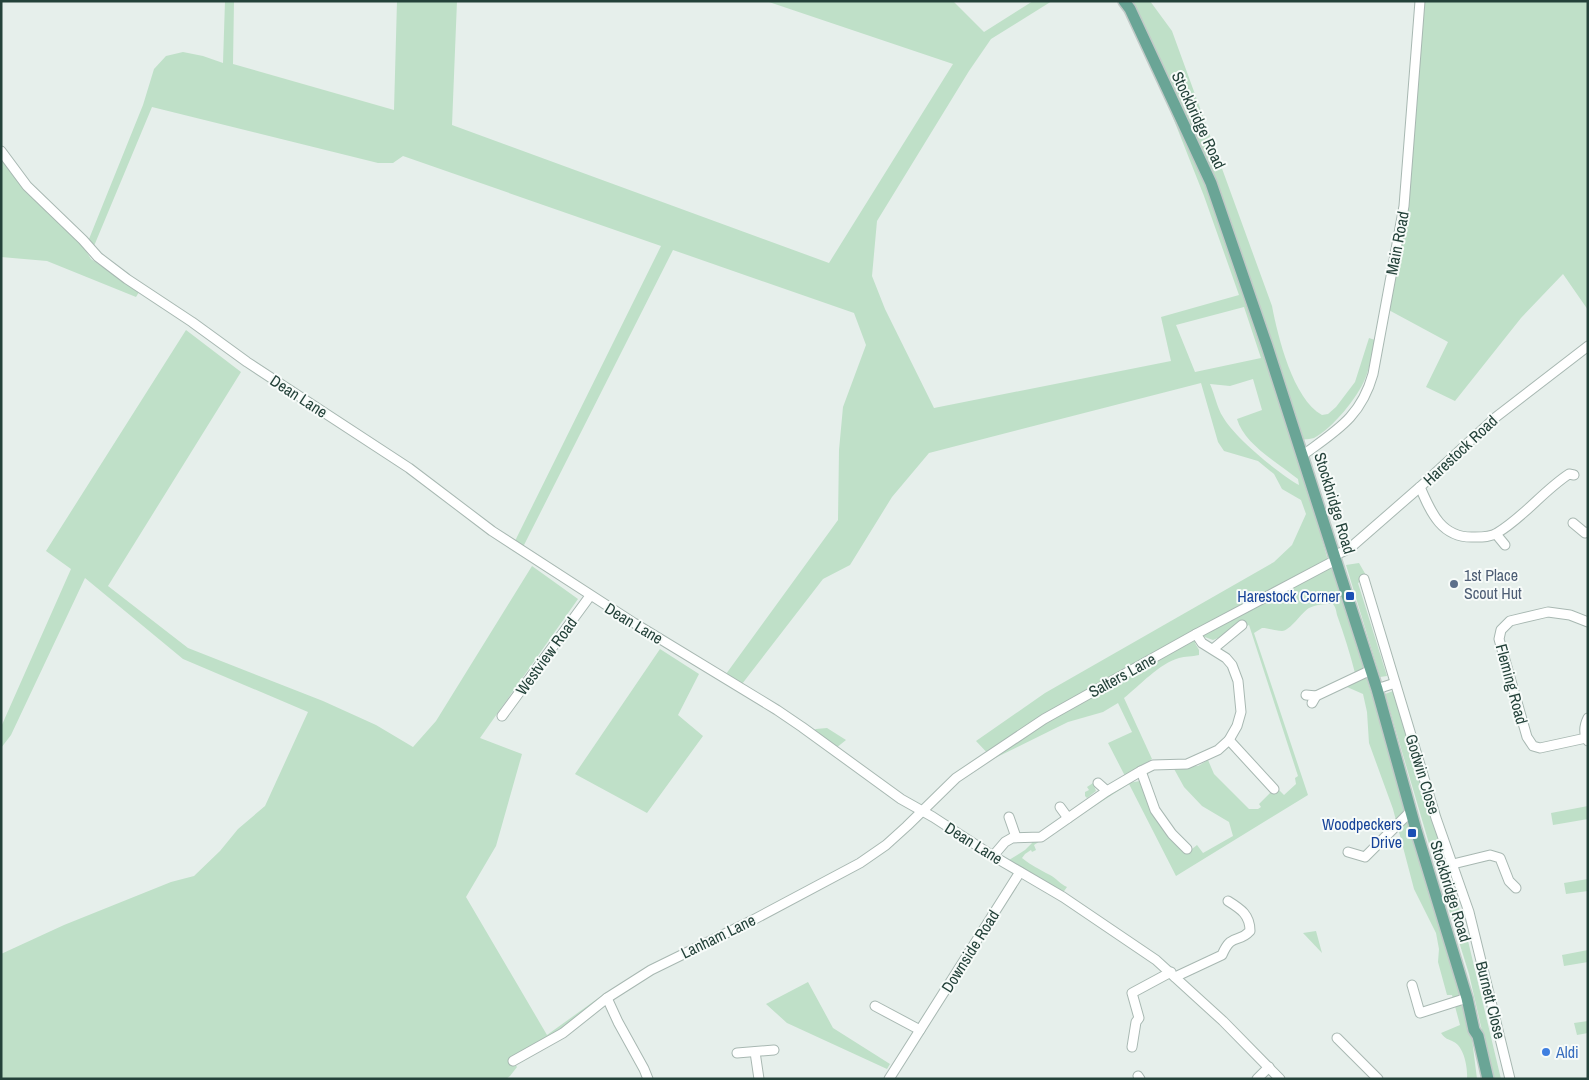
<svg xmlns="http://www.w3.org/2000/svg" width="1589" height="1080" font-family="'Archivo Narrow',sans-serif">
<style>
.green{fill:#bfe0c8;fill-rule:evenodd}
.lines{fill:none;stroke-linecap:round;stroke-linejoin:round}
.minor-casing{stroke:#a8b8b2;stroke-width:11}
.major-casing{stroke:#c2cac8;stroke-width:14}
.minor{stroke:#fff;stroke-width:9}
.major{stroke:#6aa596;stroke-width:11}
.service-dot{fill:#5c6f8a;stroke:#f7fbf9;stroke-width:2}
.transit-dot{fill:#1a4fb4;stroke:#f7fbf9;stroke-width:2}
.shop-dot{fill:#3f7fe0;stroke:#f7fbf9;stroke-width:2}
.labels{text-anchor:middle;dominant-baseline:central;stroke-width:4;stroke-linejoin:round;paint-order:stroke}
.street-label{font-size:16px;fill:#24423a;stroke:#f7fbf9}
.service-label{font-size:16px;fill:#4e5e75;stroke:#f7fbf9;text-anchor:start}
.transit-label{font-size:16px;fill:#164399;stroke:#f7fbf9;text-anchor:end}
.shop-label{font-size:16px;fill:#366cbe;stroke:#f7fbf9;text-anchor:start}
</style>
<rect width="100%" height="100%" fill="#e6efeb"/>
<g class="green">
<path d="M225 1H234L233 64 394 110 397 1H457L452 125 829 263 953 64 766 1H953L984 32 1033 1H1052L991 39 969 71 877 221 872 276 885 309 934 408 1171 361 1161 317 1239 295 1204 196 1130 9 1123 1H1150L1172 31 1272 306C1278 337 1293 399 1322 415L1328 414 1336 407 1355 382 1369 338 1375 340C1372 353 1370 367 1365 379 1358 397 1332 429 1314 438 1308 440 1300 439 1295 441L1327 557 1332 568 1385 737 1448 948 1471 1031 1477 1079H1467C1468 1068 1464 1047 1454 1042 1447 1038 1446 1040 1441 1033L1460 1025 1452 995H1447L1438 962 1439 949 1436 933 1414 889 1393 809 1369 743 1367 712 1363 694 1347 687 1345 677 1355 673C1350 654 1344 634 1337 615 1336 610 1336 608 1333 604 1325 604 1317 604 1309 608 1301 613 1290 631 1282 631 1276 631 1269 628 1262 628L1254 633 1308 795 1176 876 1129 784 1034 845 1036 850 1032 852 1031 850 1025 854 1022 858C1032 866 1039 869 1050 875 1056 878 1060 884 1067 887L1062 894 1009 860 1025 850 1032 843V839L1128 783 1140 781 1187 853 1197 845 1203 853 1233 836 1229 822 1202 806 1184 787 1173 767 1198 766 1208 760 1214 774 1249 809H1258L1261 807 1259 804 1276 787 1284 795 1296 784 1295 778 1298 776 1249 625 1213 640 1202 636 1195 643 1199 650V655C1192 657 1185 656 1179 658 1160 663 1139 686 1124 698L1152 759 1125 776 1108 743 1132 732 1118 703 1103 712 1068 722 993 759 976 741 1045 693 1274 562 1292 545 1306 514 1301 500 1282 489 1274 474 1258 461 1224 451 1218 442 1201 383 929 453 892 497 850 565 823 579 742 684 726 674 838 520 839 450 843 407 866 345 854 313 673 250 523 547 515 541 661 246 403 156 393 163H378L152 107 94 246 89 239 143 105 154 69 166 56 183 52 203 56 223 63ZM1244 307 1261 358 1195 372 1176 325ZM1253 379 1262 410 1237 419C1244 444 1278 463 1298 479L1299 485C1279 474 1234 437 1223 417 1217 408 1215 395 1210 384L1230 386Z"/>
<polygon points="1422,1 1588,1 1588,310 1563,274 1521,318 1455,401 1426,387 1448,342 1385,308 1404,206"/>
<polygon points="1,159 24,190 83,246 91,259 139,292 136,297 47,261 1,257"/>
<polygon points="186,330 241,372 108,586 188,648 323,701 376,725 413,747 436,721 532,566 578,599 480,738 522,754 496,846 466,897 547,1035 604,994 607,998 563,1033 513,1061 517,1067 510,1076 506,1079 1,1079 1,954 64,925 171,882 194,876 220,851 238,829 265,806 308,712 183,659 85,578 11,735 1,748 1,727 71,569 46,551"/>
<polygon points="1359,563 1367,577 1358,583 1387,676 1380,677 1346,565"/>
<polygon points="660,649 699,674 678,715 703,736 647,813 575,774"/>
<polygon points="1393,691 1464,924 1501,1079 1493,1079 1469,974 1438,874 1385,694"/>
<polygon points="827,728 846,740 836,748 813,731 816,729"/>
<polygon points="1093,783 1096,791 1087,798 1085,796 1085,792 1089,790 1087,787"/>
<polygon points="1588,806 1588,819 1553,825 1551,813"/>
<polygon points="1588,879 1588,891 1566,894 1564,883"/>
<polygon points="1316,931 1322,953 1303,933"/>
<polygon points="1588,950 1588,962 1564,966 1562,955"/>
<polygon points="808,982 833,1028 890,1064 887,1069 787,1023 766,1004"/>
<polygon points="1588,1021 1588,1033 1577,1035 1574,1023"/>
</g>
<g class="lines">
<g class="minor-casing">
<g id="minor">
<polyline points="1,151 27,186 83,240 98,257 127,279 192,322 247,362 409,468 492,531 634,623 777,710 802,727 901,799 933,817 993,856 1063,897 1156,960 1223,1021 1280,1079"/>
<path d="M1303 455C1337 430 1361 417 1373 374L1404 206 1420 1"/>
<path d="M1420 487C1431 513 1442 539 1475 537 1483 537 1491 537 1497 533 1524 517 1543 491 1569 474L1574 475"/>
<polyline points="1573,523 1585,533 1588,532"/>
<polyline points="1496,534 1505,545"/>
<polyline points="1334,556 1350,548 1420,487 1496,417 1588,346"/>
<polyline points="1364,579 1436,818 1469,912 1510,1079"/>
<polyline points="1213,649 1242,625"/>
<polyline points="1377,689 1395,683"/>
<polyline points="1306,695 1316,696 1312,703"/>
<polyline points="1316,696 1371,670"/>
<polyline points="502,716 590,596"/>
<path d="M1588 718C1584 726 1583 733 1588 741"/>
<polyline points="1586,738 1540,748 1533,746 1527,737 1499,639 1501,630 1510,621 1548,612 1570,615 1588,622"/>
<polyline points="1229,740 1274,789"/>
<polyline points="1141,771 1155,810 1172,834 1187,849"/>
<polyline points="1098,783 1107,791"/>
<polyline points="1060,807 1068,818"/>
<polyline points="1009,817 1016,837"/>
<polyline points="1348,852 1365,857 1411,811"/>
<polyline points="993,856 1005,842 1012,838 1041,837 1107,791 1141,771 1153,765 1187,764 1218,750 1229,740 1237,726 1241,712 1238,681 1232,665 1226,658 1202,643 1196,634"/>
<polyline points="1453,864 1490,855 1500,858 1509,881 1516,888"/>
<path d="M1175 977 1222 955C1232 932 1238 944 1250 931 1250 915 1241 909 1228 901"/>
<polyline points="1412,985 1420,1013 1467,998"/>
<polyline points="607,998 618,1022 644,1069 648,1079"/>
<polyline points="875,1006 920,1030"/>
<polyline points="1337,1038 1378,1079"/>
<polyline points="1132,1047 1136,1022 1139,1018 1132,993 1171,972"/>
<polyline points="755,1052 759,1079"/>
<polyline points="737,1053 774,1050"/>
<polyline points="513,1061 563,1033 607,998 651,970 753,920 860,863 886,845 907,826 956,778 1044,719 1196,634 1330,563 1336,562"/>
<polyline points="1138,1076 1140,1079"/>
<polyline points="889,1079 1020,872"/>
<polyline points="1257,1079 1269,1067"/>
</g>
</g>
<g class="major-casing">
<polyline id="major" points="1124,1 1130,9 1211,183 1267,346 1377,689 1416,830 1467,998 1474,1030 1478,1036 1488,1079"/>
</g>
<use href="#minor" class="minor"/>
<use href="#major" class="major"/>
</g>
<circle class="service-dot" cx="1454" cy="584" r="5"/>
<g class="transit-dot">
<rect x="1345" y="591" width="10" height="10" rx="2.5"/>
<rect x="1407" y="828" width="10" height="10" rx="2.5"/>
</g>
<circle class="shop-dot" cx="1546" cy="1052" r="5"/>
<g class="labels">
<g class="street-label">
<text transform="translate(1199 120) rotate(65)">Stockbridge Road</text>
<text transform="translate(1397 243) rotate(-79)">Main Road</text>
<text transform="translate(299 396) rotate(33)">Dean Lane</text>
<text transform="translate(1460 450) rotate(-43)">Harestock Road</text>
<text transform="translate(1335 503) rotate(73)">Stockbridge Road</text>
<text transform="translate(634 623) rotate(31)">Dean Lane</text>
<text transform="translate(546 656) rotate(-54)">Westview Road</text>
<text transform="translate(1122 675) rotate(-29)">Salters Lane</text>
<text transform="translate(1512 684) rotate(75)">Fleming Road</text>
<text transform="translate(1423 774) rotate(73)">Godwin Close</text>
<text transform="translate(974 843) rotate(32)">Dean Lane</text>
<text transform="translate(1451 891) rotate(73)">Stockbridge Road</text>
<text transform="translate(718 936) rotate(-26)">Lanham Lane</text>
<text transform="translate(970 951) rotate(-58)">Downside Road</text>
<text transform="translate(1491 1000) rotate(76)">Burnett Close</text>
</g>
<g class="service-label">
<text x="1464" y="575">1st Place<tspan x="1464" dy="18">Scout Hut</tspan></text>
</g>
<g class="transit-label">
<text x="1340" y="596">Harestock Corner</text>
<text x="1402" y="824">Woodpeckers<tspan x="1402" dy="18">Drive</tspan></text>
</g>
<g class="shop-label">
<text x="1556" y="1052">Aldi</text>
</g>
</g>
<rect width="1589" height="1080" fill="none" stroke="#24423a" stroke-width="5"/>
</svg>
